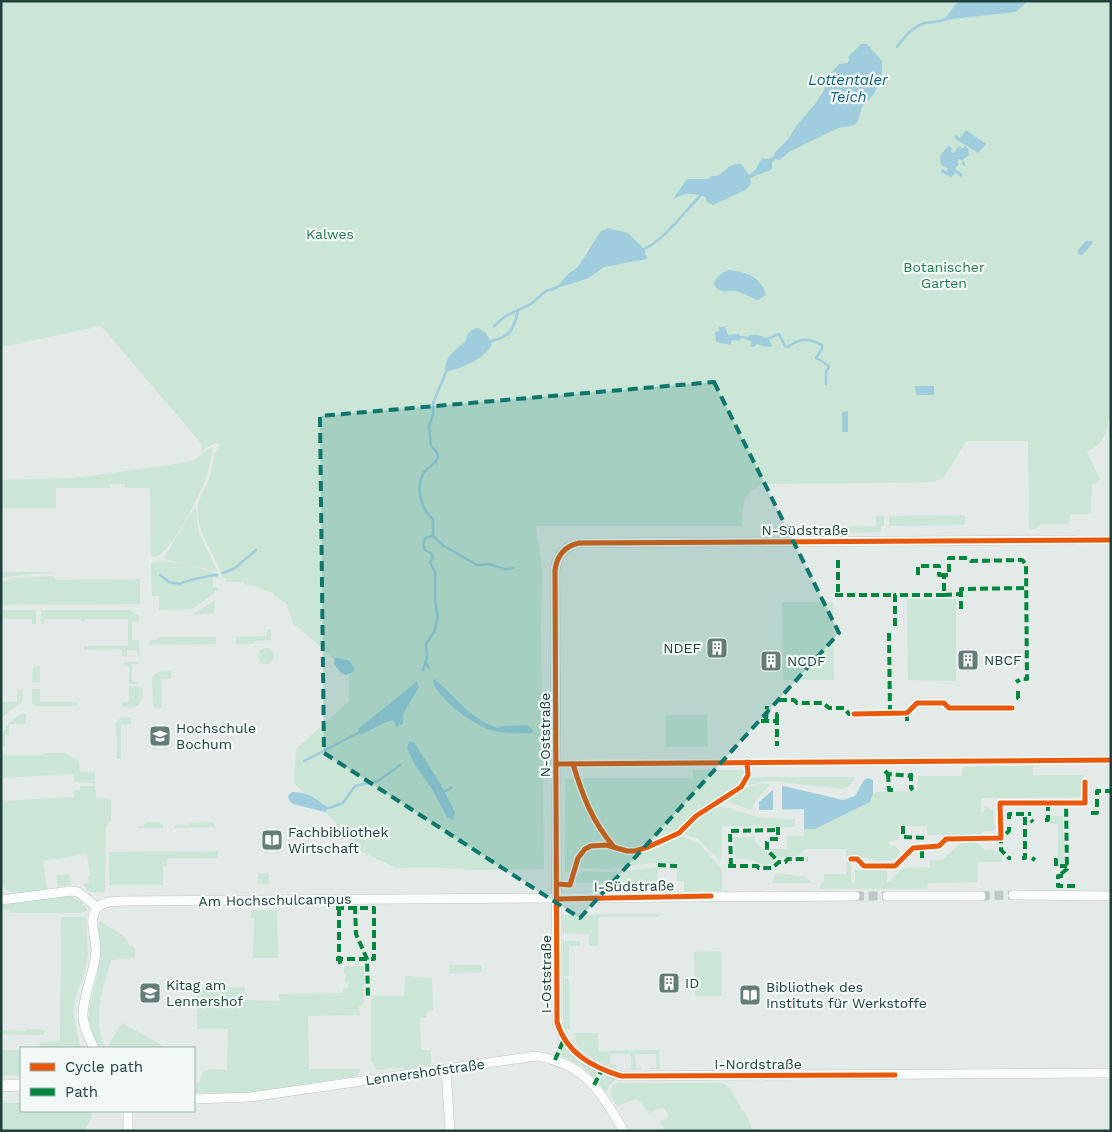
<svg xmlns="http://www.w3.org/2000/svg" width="1112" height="1132" font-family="'Work Sans',sans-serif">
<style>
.green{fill:#cbe5d6;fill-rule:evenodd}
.water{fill:#9fcdde}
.pier{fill:#e4eae8}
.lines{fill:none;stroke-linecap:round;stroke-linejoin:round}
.stream{stroke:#9fcdde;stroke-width:2.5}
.minor-tunnel{stroke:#bdc8c5;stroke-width:9;stroke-dasharray:9 4.5;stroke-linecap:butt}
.minor-casing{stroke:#c1c7c5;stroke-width:10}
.tertiary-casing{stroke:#c1c7c5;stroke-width:12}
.minor{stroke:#fbfcfc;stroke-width:9}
.tertiary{stroke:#fbfcfc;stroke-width:11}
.quiet{stroke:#00873e;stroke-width:4;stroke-dasharray:8 4;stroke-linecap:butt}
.cycleway-casing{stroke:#f2f9f6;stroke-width:8}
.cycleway{stroke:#e8590c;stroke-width:5}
.marked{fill:#0f766e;fill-opacity:0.2;stroke:#0f766e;stroke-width:4;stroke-dasharray:10 6;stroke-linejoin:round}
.labels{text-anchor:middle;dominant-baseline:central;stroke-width:4.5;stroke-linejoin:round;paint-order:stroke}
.park-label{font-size:14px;fill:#247c51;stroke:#f2f9f6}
.street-label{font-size:14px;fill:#1f403b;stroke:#f2f9f6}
.poi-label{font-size:14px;fill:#1f403b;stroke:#f2f9f6;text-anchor:start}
.water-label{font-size:15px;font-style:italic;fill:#116384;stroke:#f2f9f6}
</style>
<rect width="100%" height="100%" fill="#e4eae8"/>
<g class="green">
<path d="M1 1H958L944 20 1016 12 1028 1H1111V421L1109 417C1106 435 1104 443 1087 452L1100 479 1096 484H1092L1091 514H1070L1069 524H1040L1036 529H1029L1028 441H966L944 477 934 482 764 484C744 490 741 507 742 526H536L542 569 541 631 544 869 472 870 431 867 396 868 358 850 331 818 294 783 296 749 349 701V673L296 625H294L287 607 288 605 274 595V593L260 589V587L244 584V582H226V578H222C216 552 195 534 198 505 200 495 207 486 210 477 213 466 213 453 220 444L215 443 201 451V443L101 326 1 347ZM849 60 873 95 862 107 858 121 855 125 838 128 789 152 780 160 775 159 766 173H758L751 178 750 185 746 190 713 205C703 196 695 192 682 194L687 179C700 181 719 180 727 168L749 175 755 170 762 158 768 159 773 157 775 152 788 139 797 125 815 104 824 90 828 77ZM588 248 647 258 604 267 587 279 557 287 568 274 577 268Z"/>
<path d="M213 447C211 455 210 463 208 471 204 489 173 549 157 557H151L150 488H125V484H110V488H56V508H1V480L73 478 176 464 193 461 207 450Z"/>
<polygon points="196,508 199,533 218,572 167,560 164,558 190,514"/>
<polygon points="965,515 965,525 889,526 889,516"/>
<polygon points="876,516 884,516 884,526 881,526 881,532 763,534 763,528 876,526"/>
<polygon points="163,561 189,565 218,574 220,578 213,577 213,587 218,587 218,591 215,591 215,593 192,609 159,610 159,596 152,596 151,563"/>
<polygon points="1,572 56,572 13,576 1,579"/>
<polygon points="53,576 56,580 140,579 140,604 1,605 1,582 15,578"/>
<polygon points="907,599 956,599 956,681 908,680"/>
<polygon points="215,600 214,614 193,614"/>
<polygon points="782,602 833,602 834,680 783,680"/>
<polygon points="1,610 36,610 36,624 32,624 32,619 1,619"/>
<polygon points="41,610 130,610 135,614 139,615 139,621 132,622 132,640 139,640 140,655 138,657 137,650 127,650 127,657 122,656 122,649 84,650 84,646 128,646 128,619 85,619 85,621 81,621 81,619 44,619 44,624 41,624"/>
<polygon points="267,629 271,629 271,640 254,641 254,644 236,644 236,637 267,636"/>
<polygon points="158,637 216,637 216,644 149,645 150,640 157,640"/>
<circle cx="266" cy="656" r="8"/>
<polygon points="125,662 137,662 139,664 132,664 132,681 139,682 138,684 129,684 129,666 123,666"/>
<polygon points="40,666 40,683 32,682 33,667"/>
<polygon points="171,671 171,679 161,679 162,708 155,708 153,705 152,677 158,672"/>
<path d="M129 686 143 687C143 702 139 711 122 706V702H129Z"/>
<polygon points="17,689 23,690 22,703 9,711 1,719 1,702 17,702"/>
<polygon points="32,689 40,689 40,702 77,702 77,706 34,706 32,704"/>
<path d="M26 713V724H9V735H5V747L3 746C0 731 12 716 26 713Z"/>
<polygon points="707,715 708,747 666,747 666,715"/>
<polygon points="122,717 131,717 131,724 121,725 121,759 117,759 116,722"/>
<polygon points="43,753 65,753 79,761 80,772 95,772 95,783 74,782 73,774 1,778 1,754 6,755 42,755"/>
<path d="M1033 766V775H1083V797L981 798V812L983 813 985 807 994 810 993 822 996 827 993 831H984L980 835H927V826H899V840L889 841V845L895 846 900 851C896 870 864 856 851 855V882H855V870H887V882H891C900 863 911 867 930 868V860L943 859C959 846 967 830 985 850L992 849 1002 856V862H978L977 882 928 883 927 889H820L821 883 824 882V874H847L846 849H804C801 857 787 857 779 858L772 853 770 849H787V836H803L804 829H815L870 802 873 794 877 792 913 791 917 790 918 776H962L963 767Z"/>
<polygon points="693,770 744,770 745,774 736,789 701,811 672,835 637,849 623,848 614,845 603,832 593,816 582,789 584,778 693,778"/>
<polygon points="748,777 854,777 854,781 847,788 842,789 771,781 746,785 745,784"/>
<path d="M565 779H575L585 804 605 843C600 844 594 844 589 845 577 849 575 861 573 872H565Z"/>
<path d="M771 784 756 800 751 810 725 800C734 788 756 784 771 784Z"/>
<path d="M80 786H95L96 798 111 799V821L106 826 105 893 88 891 83 884 89 883 88 876H90L87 854 43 861 47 889C28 892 17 899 1 885V801L74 797V790H80Z"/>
<path d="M716 807C732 807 740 812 755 816 768 819 781 819 795 819V827L722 826 721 861 698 839 684 834 683 832C693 820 702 812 716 807Z"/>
<polygon points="1050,816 1063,816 1064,865 1057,865 1057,855 1058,855 1058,824 1050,824"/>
<polygon points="146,822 159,822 160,824 163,824 163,828 139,828 139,826 144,826"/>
<polygon points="213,822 215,827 174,828 175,825 189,825 191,823"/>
<path d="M679 836 696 841 703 848 722 870V891L684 892V881H677V863H651L608 869 584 868 576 871C583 831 612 855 636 852 651 850 665 841 679 836Z"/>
<polygon points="734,837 755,837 755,841 773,860 772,863 764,865 750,859 735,858"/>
<polygon points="218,851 218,858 167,858 167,866 163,867 163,885 109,885 109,852"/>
<polygon points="658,867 658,883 576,883 576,874 585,871 610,872"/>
<rect x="258" y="873" width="11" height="11"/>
<polygon points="778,873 806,877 812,883 772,883 775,875"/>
<polygon points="69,874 71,885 58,887 56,875"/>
<path d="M68 895C77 899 84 901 87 911L80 913H9V910H1V904Z"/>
<polygon points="253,910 277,910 278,958 253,958 254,918 251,918 251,912"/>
<polygon points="659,914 659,917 598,917 598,946 589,946 589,934 563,933 562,915"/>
<polygon points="61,917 86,917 88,955 85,972 76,995 73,1012 80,1048 39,1048 40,1042 60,1041"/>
<path d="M100 921 126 938 130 946 135 948V958L111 960C103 987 91 1021 106 1048H100C79 1015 93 1003 98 970 100 955 100 939 98 924Z"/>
<polygon points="563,941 580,941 580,946 569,946 569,976 563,977"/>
<polygon points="721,951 722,996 695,996 694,952"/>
<polygon points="449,965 482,965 482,972 449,974"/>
<polygon points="351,966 364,966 364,1002 359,1007 360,1015 308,1016 309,1069 361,1069 357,1076 252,1093 194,1093 194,1083 199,1083 203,1071 212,1069 227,1070 228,1029 197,1029 198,988 245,987 245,1000 280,1001 279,994 343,993 343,988 348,988 348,983 345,983 346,974 344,974 344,967"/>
<polygon points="405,976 432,978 433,1010 427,1011 427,1018 420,1018 421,1050 431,1050 431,1063 430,1065 404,1070 403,1067 377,1070 371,1061 371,996 404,996"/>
<polygon points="563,979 569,979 570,1029 564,1029 563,1023"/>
<polygon points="122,1023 167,1048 111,1048 108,1046"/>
<polygon points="27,1029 46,1030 43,1035 1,1034 1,1030 27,1031"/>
<path d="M574 1033H598L599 1051 659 1050 660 1069H650V1068H656V1054H635L636 1068H641V1070L625 1069 631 1068V1054H610V1064L616 1065V1068C601 1062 574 1053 574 1033Z"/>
<polygon points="564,1046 578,1061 597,1073 595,1078 583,1067 560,1055 561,1048"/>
<rect x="1" y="1050" width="20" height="26"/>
<polygon points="604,1075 616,1079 609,1085 606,1095 599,1083"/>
<path d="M616 1083H722C733 1088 737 1101 742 1111L745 1112 753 1131H665L660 1122 669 1117 663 1107 649 1114 641 1103 635 1099 617 1106C612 1097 606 1090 616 1083Z"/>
<polygon points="1,1103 21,1103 21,1111 94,1111 85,1131 1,1131"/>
</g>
<g class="water">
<polygon points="958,1 1028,1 1016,12 944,20"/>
<path d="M861 44H867L882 61V80L873 95 862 107 858 121 855 125 838 128 789 152 780 160 775 159 772 163V169C765 174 758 173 751 178L750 185 746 190 713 205 707 202 705 197C691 193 687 192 673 199L687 179H708L712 176C726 176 724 163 741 164L749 175 755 170 762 158 768 159 773 157 775 152 788 139 797 125 815 104 824 90 828 77 839 64 847 63 849 60 848 57Z"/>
<polygon points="966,130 986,144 978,153 954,138 956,135 960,138"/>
<polygon points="948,146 952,148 951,152 954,153 959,146 963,148 965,146 968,148 969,155 963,160 965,164 965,166 961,164 963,161 959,159 957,162 959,164 955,169 963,174 961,177 956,173 951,177 941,172 942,169 946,171 948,168 941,165 940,156"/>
<polygon points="608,228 628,233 644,249 647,259 604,267 587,279 556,288 568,274 577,268 601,231"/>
<polygon points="1086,241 1093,241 1092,244 1082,255 1078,254 1078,250"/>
<path d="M728 270C746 271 761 277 766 295L758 300C751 298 746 294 739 292 733 289 725 293 719 290 707 283 721 273 728 270Z"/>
<polygon points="719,327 725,327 728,335 739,334 741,339 739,341 734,340 731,341 731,345 716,342 715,332 719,331"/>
<path d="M478 328 486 333 492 344C484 360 462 368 445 372 445 356 454 351 465 342 468 333 469 330 478 328Z"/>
<path d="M749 335C758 334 769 336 772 346L765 347 758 344 753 347 750 346 752 342 747 339Z"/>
<polygon points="915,386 934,386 934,395 916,395"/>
<polygon points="848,411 848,432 842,432 842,412"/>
<polygon points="335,658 348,660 355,668 353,672 346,675 341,673 334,664"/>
<path d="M435 679 468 711 485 723 498 728 502 726 528 725 534 731 532 733C520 733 506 734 494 731 476 727 437 699 433 681Z"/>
<path d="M417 681 419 687 403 714V724L396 727 394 720 384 723 362 734 358 733V729C378 712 398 698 417 681Z"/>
<polygon points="409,741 414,742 441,785 455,812 453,820 447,817 432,789 415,765 407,748"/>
<polygon points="868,778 873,780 873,794 870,802 815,829 804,829 804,809 759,810 759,802 779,785 843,800 855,796 864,780"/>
<path d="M292 792C308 791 317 800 329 808L325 812 293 804 289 800 288 796Z"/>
</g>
<polygon class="pier" points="778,782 782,783 782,812 773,812 773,786"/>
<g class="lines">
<g class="stream">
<path d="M897 47C904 37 913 26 925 23 933 21 937 23 946 19"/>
<path d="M641 250C661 244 686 210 701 195"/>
<polyline points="494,326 507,315 531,304 546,291 558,287"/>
<polyline points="741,337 747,338"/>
<path d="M767 339 779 334 785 346 788 347C800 338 809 338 822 345V349L816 358 828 365 829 367 826 371V384"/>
<path d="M491 341C511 337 514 329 518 310"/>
<polyline points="433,536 444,546 477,565 489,564 505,569 514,568"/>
<polyline points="223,573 235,568 256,550"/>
<path d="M160 575 169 582 180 584C183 581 212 575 217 575"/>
<polyline points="426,663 429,668"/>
<path d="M423 670 427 658 426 644 434 632 438 617 435 600V572L430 562 433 557 431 553 425 550 423 545 425 538 433 536V519C420 509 415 484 425 471 429 466 438 463 438 456 437 451 434 449 431 446L429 426 433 415V403L447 370"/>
<polyline points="304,761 360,732"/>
<polyline points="443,792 451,788"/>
<polyline points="329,808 343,803 355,786 378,781 400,765"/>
</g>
<g class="minor-tunnel">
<polyline points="855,896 887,896"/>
<polyline points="981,896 1013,895"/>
</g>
<g class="minor-casing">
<g id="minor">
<path d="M1072 540 579 543C565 546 557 556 555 570L557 1022C566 1053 592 1067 621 1076L1111 1073"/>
<polyline points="1013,895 1111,896"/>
<polyline points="887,896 981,896"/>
<polyline points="1,900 71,891 78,892 97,907"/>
<path d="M94 1048C89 1038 83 1026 83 1015 83 993 95 973 96 950 96 938 88 918 97 908 103 901 113 902 122 901L855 896"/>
<polyline points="446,1069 450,1131"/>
<path d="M194 1099 250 1097 536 1056C587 1064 599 1091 624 1131"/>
<polyline points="128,1111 128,1131"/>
</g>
</g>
<g class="tertiary-casing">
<polyline id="tertiary" points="1,1086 21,1085"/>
</g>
<use href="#minor" class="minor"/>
<use href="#tertiary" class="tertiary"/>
<g class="quiet">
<polyline points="838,560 838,595"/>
<polyline points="918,575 918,566 939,566 939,575 944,575"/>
<polyline points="961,594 961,589 1026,588"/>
<polyline points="835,595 895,595"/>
<polyline points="944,595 961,594 961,612"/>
<polyline points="895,626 895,595 944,595 944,575 949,575 949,558 967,558 971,561 1022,560 1026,564 1027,679 1021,679 1016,682"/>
<polyline points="889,633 890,714"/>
<polyline points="1018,691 1018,698 1022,701"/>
<polyline points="779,700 794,700 797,703 823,703 829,708 844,708 849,714 858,713"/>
<polyline points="907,713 907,725"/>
<polyline points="761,721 777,721 777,746"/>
<polyline points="766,721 767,706"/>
<polyline points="777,721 777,714 782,714"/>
<polyline points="885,771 888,774 911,776"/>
<polyline points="911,773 911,788 913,790"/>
<polyline points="888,774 889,790 895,790"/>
<polyline points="1091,813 1097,813 1097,791 1111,791"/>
<polyline points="1009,819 1009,814 1031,814"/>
<polyline points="1031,820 1033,822"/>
<polyline points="1045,820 1048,820 1048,803"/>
<polyline points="903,826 903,837 927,838"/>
<polyline points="778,827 778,839 770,839 767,842 767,850 779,862"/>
<polyline points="1009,827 1009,831 1001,838 1001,850 1009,858 1011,858"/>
<polyline points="922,858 922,848"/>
<polyline points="1022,858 1025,858 1025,814"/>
<polyline points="1032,858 1035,860"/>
<polyline points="1054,860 1056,860 1056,866 1067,866"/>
<polyline points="658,865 677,866"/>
<polyline points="728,866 757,866 759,868 772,868 779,862 785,862 788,859 808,859"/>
<polyline points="731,866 730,831 778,830"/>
<polyline points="1061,874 1067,869 1066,803"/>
<polyline points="1063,876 1058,876 1058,886 1076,886"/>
<polyline points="355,906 356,934 367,959 368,997"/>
<polyline points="336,908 374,908 374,959 336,959"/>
<polyline points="339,908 339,959 341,965"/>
<polyline points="555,1060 564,1039"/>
<polyline points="594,1085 602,1070"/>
</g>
<g class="cycleway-casing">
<g id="cycleway">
<polyline points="854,714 907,713 917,703 944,703 949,708 1012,708"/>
<polyline points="556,764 1111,760"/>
<path d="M573 764C583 797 592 821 614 847"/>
<polyline points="851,859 857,859 864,866 895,866 913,848 939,846 946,839 1001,838 1000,803 1085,803 1085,782"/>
<polyline points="557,884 570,885 578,858 585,849 591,846 606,845 627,851 635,851 648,847 679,833 696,816 741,787 748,775 747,762"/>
<polyline points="557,899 711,896"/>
<path d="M895 1075 621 1076C592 1067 566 1053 557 1022L555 570C557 556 565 546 579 543L1111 540"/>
</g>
</g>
<use href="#cycleway" class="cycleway"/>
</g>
<path class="marked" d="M714 382 839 633 580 918 324 753 320 416Z"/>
<defs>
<g id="building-square" transform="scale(1.125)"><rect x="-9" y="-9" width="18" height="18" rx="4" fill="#647c78" stroke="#f2f9f6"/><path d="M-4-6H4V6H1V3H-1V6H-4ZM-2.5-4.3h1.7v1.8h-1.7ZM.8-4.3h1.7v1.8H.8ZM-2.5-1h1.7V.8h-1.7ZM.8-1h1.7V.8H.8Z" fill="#fff"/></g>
<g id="university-square" transform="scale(1.125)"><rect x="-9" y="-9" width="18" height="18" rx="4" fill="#647c78" stroke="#f2f9f6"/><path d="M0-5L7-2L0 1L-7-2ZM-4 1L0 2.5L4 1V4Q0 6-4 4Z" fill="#fff"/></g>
<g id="library-square" transform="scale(1.125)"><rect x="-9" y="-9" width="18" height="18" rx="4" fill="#647c78" stroke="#f2f9f6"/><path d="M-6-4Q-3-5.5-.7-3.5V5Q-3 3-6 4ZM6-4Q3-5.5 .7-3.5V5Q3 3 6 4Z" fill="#fff"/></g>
<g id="school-square" transform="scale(1.125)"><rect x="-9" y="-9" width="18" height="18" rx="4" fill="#647c78" stroke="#f2f9f6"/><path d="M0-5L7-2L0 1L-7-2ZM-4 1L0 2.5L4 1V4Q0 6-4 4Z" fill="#fff"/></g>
</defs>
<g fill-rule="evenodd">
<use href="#building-square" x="717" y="648"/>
<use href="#building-square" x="968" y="660"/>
<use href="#building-square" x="771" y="661"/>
<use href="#university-square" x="160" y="736"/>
<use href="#library-square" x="272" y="840"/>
<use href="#building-square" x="669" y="983"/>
<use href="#school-square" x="150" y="993"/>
<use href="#library-square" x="750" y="995"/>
</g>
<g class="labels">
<g class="park-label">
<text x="330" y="234">Kalwes</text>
<text x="944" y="267">Botanischer<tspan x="944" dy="16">Garten</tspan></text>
</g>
<g class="street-label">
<text x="805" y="530">N-Südstraße</text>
<text transform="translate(545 735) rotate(-90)">N-Oststraße</text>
<text transform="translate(634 886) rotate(-1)">I-Südstraße</text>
<text transform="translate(275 900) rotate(-1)">Am Hochschulcampus</text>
<text transform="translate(546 974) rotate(-90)">I-Oststraße</text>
<text x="758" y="1064">I-Nordstraße</text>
<text transform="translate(425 1072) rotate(-8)">Lennershofstraße</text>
</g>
<g class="poi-label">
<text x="701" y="648" text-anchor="end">NDEF</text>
<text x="984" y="660">NBCF</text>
<text x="787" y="661">NCDF</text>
<text x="176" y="728">Hochschule<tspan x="176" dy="16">Bochum</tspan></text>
<text x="288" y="832">Fachbibliothek<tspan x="288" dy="16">Wirtschaft</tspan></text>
<text x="685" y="983">ID</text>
<text x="166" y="985">Kitag am<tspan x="166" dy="16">Lennershof</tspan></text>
<text x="766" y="987">Bibliothek des<tspan x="766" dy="16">Instituts für Werkstoffe</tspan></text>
</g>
<g class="water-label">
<text x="848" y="80">Lottentaler<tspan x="848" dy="17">Teich</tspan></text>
</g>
</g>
<rect width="1112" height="1132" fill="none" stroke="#1f403b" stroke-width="5"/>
<rect x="20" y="1047" width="175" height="65" fill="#f2f9f6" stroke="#9eafab"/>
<rect x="30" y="1063" width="25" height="8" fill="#e8590c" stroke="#9eafab"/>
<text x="65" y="1072" font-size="15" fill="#1f403b">Cycle path</text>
<rect x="30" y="1088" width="25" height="8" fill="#00873e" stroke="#9eafab"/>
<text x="65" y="1097" font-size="15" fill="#1f403b">Path</text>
</svg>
